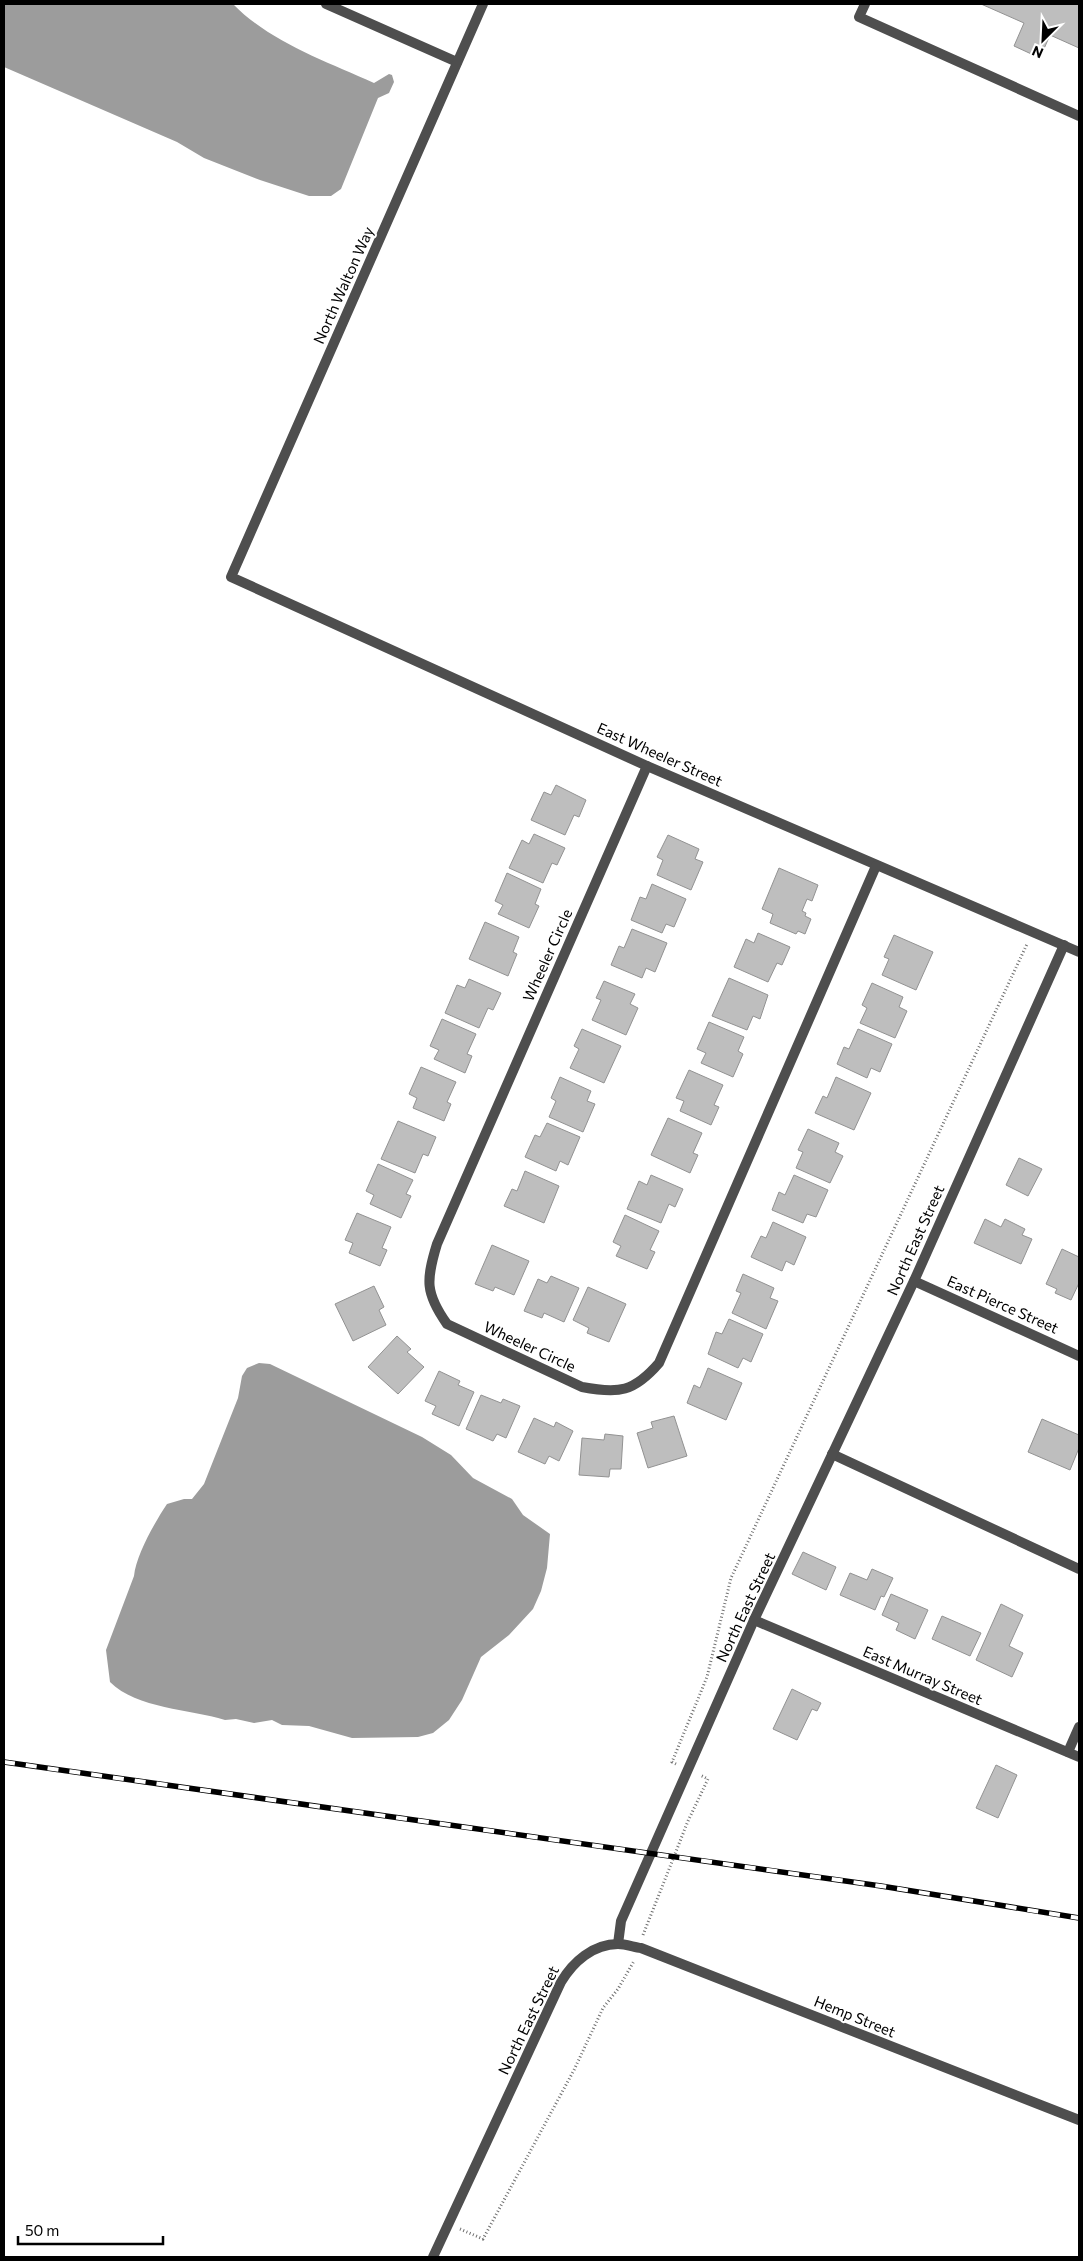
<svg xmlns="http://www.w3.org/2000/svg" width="1083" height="2261" font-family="Commissioner,sans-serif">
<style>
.water{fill:#9c9c9c}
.building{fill:#bebebe;stroke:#929292}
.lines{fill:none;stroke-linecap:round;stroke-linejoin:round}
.path{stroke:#707070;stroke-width:3;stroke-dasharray:1 2.5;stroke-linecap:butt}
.lane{stroke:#4e4e4e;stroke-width:10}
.street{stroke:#4e4e4e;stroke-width:10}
.rail-casing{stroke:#000;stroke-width:5.5}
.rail{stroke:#fff;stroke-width:4;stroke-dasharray:11;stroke-linecap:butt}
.labels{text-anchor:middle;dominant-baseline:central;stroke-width:4;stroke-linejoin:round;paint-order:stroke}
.street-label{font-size:15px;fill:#000;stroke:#fff}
</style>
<rect width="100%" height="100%" fill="#fff"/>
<g class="water">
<path d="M4 4H233C270 42 325 61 374 83L389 74 392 75 394 82 389 93 378 98 341 189 331 196H309L260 180 204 158 177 142 4 67Z"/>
<path d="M259 1363 270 1364 422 1437 451 1455 473 1478 512 1499 523 1515 550 1534 547 1568 541 1591 533 1609 509 1635 481 1657 462 1700 449 1720 433 1733 418 1737 352 1738 309 1726 282 1725 272 1720 254 1723 236 1719 225 1720C190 1709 137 1709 110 1682L106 1650 134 1576C136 1555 155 1522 167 1504L184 1499H192L204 1484 238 1398 242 1376 247 1368Z"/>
</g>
<g class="building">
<polygon points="981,4 1079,4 1079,48 1050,35 1040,58 1014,46 1024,23"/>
<polygon points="556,785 586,800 579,817 574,815 565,835 531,820 544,792 551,795"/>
<polygon points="534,834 565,848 557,865 552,863 543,883 509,868 522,840 529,844"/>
<polygon points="668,835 699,849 695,859 703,862 691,890 657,875 663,860 657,857"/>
<polygon points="779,868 818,885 812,901 807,899 802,911 806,913 805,916 811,919 805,934 798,931 796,934 770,923 773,914 762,909"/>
<polygon points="507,873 541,889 535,904 539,906 529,928 498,914 503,905 495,901"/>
<polygon points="652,884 686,899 674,927 666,924 662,933 631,920 640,897 646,899"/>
<polygon points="485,922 519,937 513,952 517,954 508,976 469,959"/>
<polygon points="632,929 667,943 655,972 646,968 642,978 611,965 619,946 624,948"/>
<polygon points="758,933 790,947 782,965 777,963 768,982 734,967 746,939 754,943"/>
<polygon points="894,935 933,952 916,990 882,975 889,959 884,957"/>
<polygon points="729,978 768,995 760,1019 753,1016 747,1030 712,1016"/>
<polygon points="469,979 501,993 493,1010 488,1008 479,1028 445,1013 457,985 465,988"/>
<polygon points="604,981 635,994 630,1004 638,1008 626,1035 592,1020 601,1000 596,998"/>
<polygon points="872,983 903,997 899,1007 907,1011 895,1038 860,1023 867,1008 862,1005"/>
<polygon points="442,1019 476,1034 467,1054 472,1056 465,1073 434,1059 439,1050 430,1046"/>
<polygon points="709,1022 744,1037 738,1051 743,1054 733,1077 701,1063 706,1053 697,1049"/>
<polygon points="582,1029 621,1046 604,1083 570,1068 579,1049 574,1046"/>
<polygon points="858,1029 892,1044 880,1072 871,1068 867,1078 837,1064 844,1047 849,1049"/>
<polygon points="421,1067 456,1082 447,1102 451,1104 444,1121 413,1108 417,1098 409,1094"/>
<polygon points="689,1070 723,1085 714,1105 719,1107 711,1125 680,1111 684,1101 676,1098"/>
<polygon points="560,1077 591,1091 587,1101 595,1104 583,1132 549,1117 556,1101 551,1098"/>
<polygon points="836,1077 871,1093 854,1130 815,1113 823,1096 827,1098"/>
<polygon points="668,1118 702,1133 693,1153 698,1155 690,1173 651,1155"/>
<polygon points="398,1121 436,1137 428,1156 423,1154 415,1173 381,1159"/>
<polygon points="547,1123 580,1137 568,1165 560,1161 556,1171 525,1157 535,1135 540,1137"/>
<polygon points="808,1129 839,1143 835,1152 843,1156 830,1183 796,1168 803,1152 798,1150"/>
<polygon points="1019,1158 1042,1169 1028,1196 1006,1185"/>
<polygon points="378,1164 413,1180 406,1194 411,1196 401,1218 370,1204 374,1195 366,1191"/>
<polygon points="525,1171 559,1186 544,1223 504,1206 512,1189 517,1191"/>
<polygon points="651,1175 683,1189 675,1207 669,1204 661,1223 627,1209 639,1181 647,1185"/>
<polygon points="794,1175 828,1190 816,1217 807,1214 803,1223 772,1210 779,1192 785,1195"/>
<polygon points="357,1213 391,1227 382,1248 387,1250 380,1266 349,1253 353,1243 345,1240"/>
<polygon points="625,1215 659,1231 650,1250 655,1252 647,1269 616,1256 621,1246 613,1242"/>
<polygon points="985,1219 1001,1227 1005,1219 1025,1229 1022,1235 1032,1239 1021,1264 974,1243"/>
<polygon points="773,1222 806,1237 794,1265 786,1261 782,1271 751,1257 761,1236 766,1238"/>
<polygon points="492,1245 529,1261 514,1295 495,1287 493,1291 475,1284"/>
<polygon points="1062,1249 1079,1257 1079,1283 1071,1300 1055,1293 1057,1289 1046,1284"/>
<polygon points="743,1274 774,1288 770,1298 778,1301 766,1329 732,1313 741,1293 736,1291"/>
<polygon points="551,1276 579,1288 564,1322 544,1313 542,1318 524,1311 538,1279 547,1283"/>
<polygon points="374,1286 384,1307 379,1310 386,1325 353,1341 335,1304"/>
<polygon points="588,1287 626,1304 609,1342 587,1333 589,1328 573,1320"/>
<polygon points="729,1319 763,1334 751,1362 743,1358 738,1368 708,1354 716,1332 722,1334"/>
<polygon points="397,1336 411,1349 407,1352 424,1367 398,1394 368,1367"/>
<polygon points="708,1368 742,1383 726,1420 687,1403 694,1385 700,1388"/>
<polygon points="439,1371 460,1381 458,1385 474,1392 459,1426 432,1414 436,1406 425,1401"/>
<polygon points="481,1395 501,1403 503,1399 520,1406 506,1438 497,1434 493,1441 466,1429"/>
<polygon points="674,1416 687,1456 648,1468 637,1433 653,1428 651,1422"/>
<polygon points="534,1418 554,1427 556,1422 573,1431 559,1461 549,1456 545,1464 518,1452"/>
<polygon points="1042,1419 1079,1435 1079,1448 1070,1470 1028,1452"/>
<polygon points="605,1434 623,1436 621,1469 610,1469 609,1477 579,1475 582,1438 604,1440"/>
<polygon points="803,1552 836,1567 826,1590 792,1574"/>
<polygon points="872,1569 893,1578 884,1597 881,1596 875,1610 840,1595 850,1573 867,1580"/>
<polygon points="891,1594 928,1610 915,1639 896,1630 899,1623 882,1615"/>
<polygon points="1001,1604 1023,1615 1009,1646 1023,1653 1012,1677 976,1660"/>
<polygon points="942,1616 981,1633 970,1656 932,1639"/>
<polygon points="792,1689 821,1703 817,1711 812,1709 797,1740 773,1729"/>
<polygon points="996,1765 1017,1775 998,1818 976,1808"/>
</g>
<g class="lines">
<g class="path">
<polyline points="676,1764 672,1762 707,1677 731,1578 1027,944"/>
<polyline points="643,1935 688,1821 708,1779 700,1775"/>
<polyline points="460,2229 483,2239 574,2070 603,2008 618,1989 634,1961"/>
</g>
<g class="lane">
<polyline points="326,4 457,62"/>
<polyline points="865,4 859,17 1079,116"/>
<polyline points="832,1454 1079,1569"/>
</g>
<g class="street">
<polyline points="483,4 231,577 647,766 1079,952"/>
<path d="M647 766 437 1244C426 1280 425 1293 447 1324L582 1387C619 1394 634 1392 659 1363L876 866"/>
<polyline points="914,1281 1079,1356"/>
<polyline points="754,1620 1079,1757"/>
<polyline points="1068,1752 1079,1727"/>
<polyline points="618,1944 621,1921 754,1620 914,1281 1064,945"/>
<path d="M433 2257 561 1982C573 1962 593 1944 618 1944 625 1944 634 1947 641 1948L1079 2120"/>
</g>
<g class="rail-casing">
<polyline id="rail" points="4,1762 881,1886 1079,1918"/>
</g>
<use href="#rail" class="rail"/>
</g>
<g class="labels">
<g class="street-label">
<text transform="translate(343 285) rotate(-66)">North Walton Way</text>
<text transform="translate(660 754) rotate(24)">East Wheeler Street</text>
<text transform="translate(547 955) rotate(-66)">Wheeler Circle</text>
<text transform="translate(915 1240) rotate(-66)">North East Street</text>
<text transform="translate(1003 1304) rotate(24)">East Pierce Street</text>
<text transform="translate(530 1346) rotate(25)">Wheeler Circle</text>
<text transform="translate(745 1607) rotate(-65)">North East Street</text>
<text transform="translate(923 1675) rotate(23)">East Murray Street</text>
<text transform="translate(855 2016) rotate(22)">Hemp Street</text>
<text transform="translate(528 2020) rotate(-64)">North East Street</text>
</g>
</g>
<rect width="1083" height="2261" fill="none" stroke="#000000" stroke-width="10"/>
<g transform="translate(1043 40) rotate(204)" stroke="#ffffff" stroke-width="4" paint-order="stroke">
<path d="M0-4L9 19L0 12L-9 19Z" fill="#000000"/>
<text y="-8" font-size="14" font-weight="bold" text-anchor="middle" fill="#000000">N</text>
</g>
<path d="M18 2236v8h145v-8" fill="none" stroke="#000000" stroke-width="2.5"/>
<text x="25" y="2236" font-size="15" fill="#000000" stroke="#ffffff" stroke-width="4" paint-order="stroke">50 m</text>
</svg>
